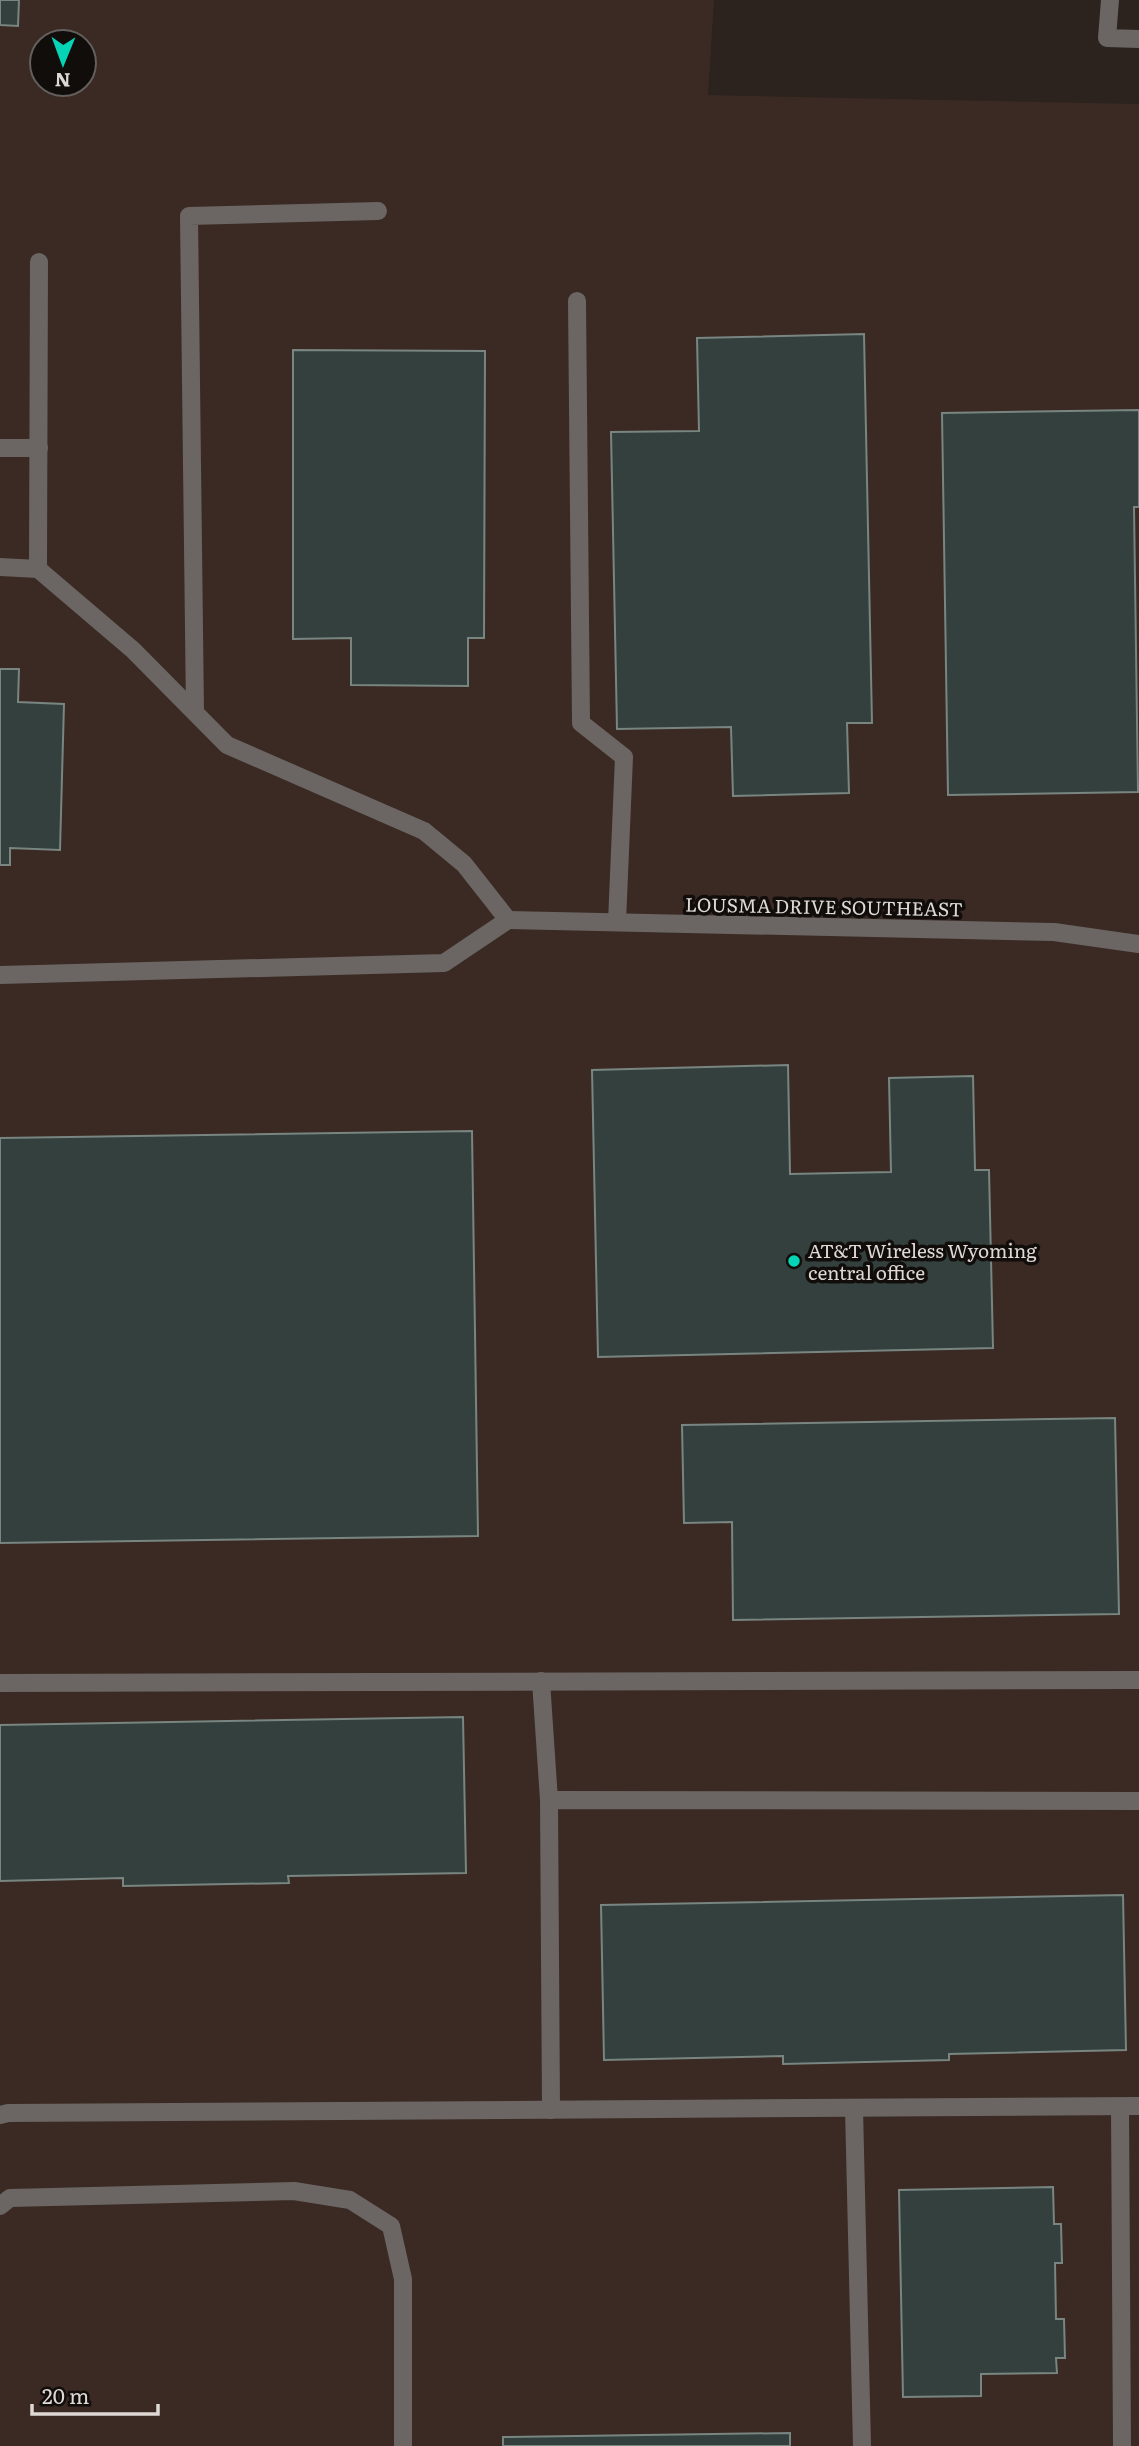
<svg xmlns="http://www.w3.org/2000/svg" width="1139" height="2446" font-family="Literata,serif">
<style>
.built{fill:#3a2a23;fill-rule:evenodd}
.building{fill:#34403d;stroke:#788581;stroke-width:2}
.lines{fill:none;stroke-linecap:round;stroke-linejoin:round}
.minor{stroke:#6b6663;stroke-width:18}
.poi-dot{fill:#05d5b6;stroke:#110d0b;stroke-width:2.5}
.labels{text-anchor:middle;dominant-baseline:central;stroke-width:7;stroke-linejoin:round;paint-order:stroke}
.street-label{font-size:19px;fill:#dfd9d6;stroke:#110d0b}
.poi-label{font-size:19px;fill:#dfd9d6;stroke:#110d0b;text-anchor:start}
</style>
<rect width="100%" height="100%" fill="#2c221e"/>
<path class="built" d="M0 0H714L708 95 1139 104V2446H0ZM42 42H84V84H42Z"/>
<g class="building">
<polygon points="0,0 19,0 18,26 0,25"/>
<polygon points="864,334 872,723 847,723 849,793 733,796 731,727 617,729 611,432 699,431 697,338"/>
<polygon points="293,350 485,351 484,638 468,638 468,686 351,685 351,638 293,639"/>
<polygon points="1139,410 1139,507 1134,507 1138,792 948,795 942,413"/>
<polygon points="0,669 19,669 18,702 64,704 60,850 10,848 10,865 0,865"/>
<polygon points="788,1065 790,1174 891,1172 889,1078 973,1076 975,1170 989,1170 993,1348 598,1357 592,1070"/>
<polygon points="472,1131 478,1536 0,1543 0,1138"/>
<polygon points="1115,1418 1119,1614 733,1620 732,1522 684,1523 682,1425"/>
<polygon points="463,1717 466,1873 288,1876 289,1883 123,1886 123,1878 0,1881 0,1725"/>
<polygon points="1123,1895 1126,2050 949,2054 949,2060 783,2064 783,2056 604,2060 601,1905"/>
<polygon points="1053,2187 1054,2224 1061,2224 1062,2263 1055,2263 1056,2319 1064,2319 1065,2358 1056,2358 1057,2373 981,2374 981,2396 903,2397 899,2190"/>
<polygon points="790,2433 790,2446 503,2446 503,2437"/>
</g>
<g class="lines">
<g class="minor">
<polyline points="1110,0 1107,38 1139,39"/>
<polyline points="39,262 38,569 133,650 227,745 424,831 464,864 508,920"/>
<polyline points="577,301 581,723 624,757 617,922"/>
<polyline points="0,448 39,448"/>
<polyline points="0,567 38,569"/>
<polyline points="195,712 189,216 378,211"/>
<polyline points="508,920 1054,932 1139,944"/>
<polyline points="0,975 444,963 508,920"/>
<polyline points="541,1681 549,1800"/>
<polyline points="0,1683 1139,1680"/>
<polyline points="1120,2107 1122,2446"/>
<polyline points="854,2108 862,2446"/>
<polyline points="551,2110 549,1800 1139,1801"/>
<polyline points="0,2115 8,2113 1139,2106"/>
<polyline points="0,2206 10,2198 294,2191 350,2200 391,2226 403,2279 403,2446"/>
</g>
</g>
<circle class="poi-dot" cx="794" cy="1261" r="7"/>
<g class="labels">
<g class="street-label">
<text transform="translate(824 906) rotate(1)">LOUSMA DRIVE SOUTHEAST</text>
</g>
<g class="poi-label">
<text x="808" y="1250">AT&amp;T Wireless Wyoming<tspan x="808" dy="22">central office</tspan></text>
</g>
</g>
<g transform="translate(63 63) rotate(181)"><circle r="33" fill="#110d0b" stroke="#635f5c" stroke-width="2"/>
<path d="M0-5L12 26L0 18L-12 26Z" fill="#05d5b6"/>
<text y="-10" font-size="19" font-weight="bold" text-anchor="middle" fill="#dfd9d6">N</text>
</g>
<path d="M32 2404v10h126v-10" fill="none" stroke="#dfd9d6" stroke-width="3.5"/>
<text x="42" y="2404" font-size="21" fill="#dfd9d6" stroke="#110d0b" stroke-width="5" paint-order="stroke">20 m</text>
</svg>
